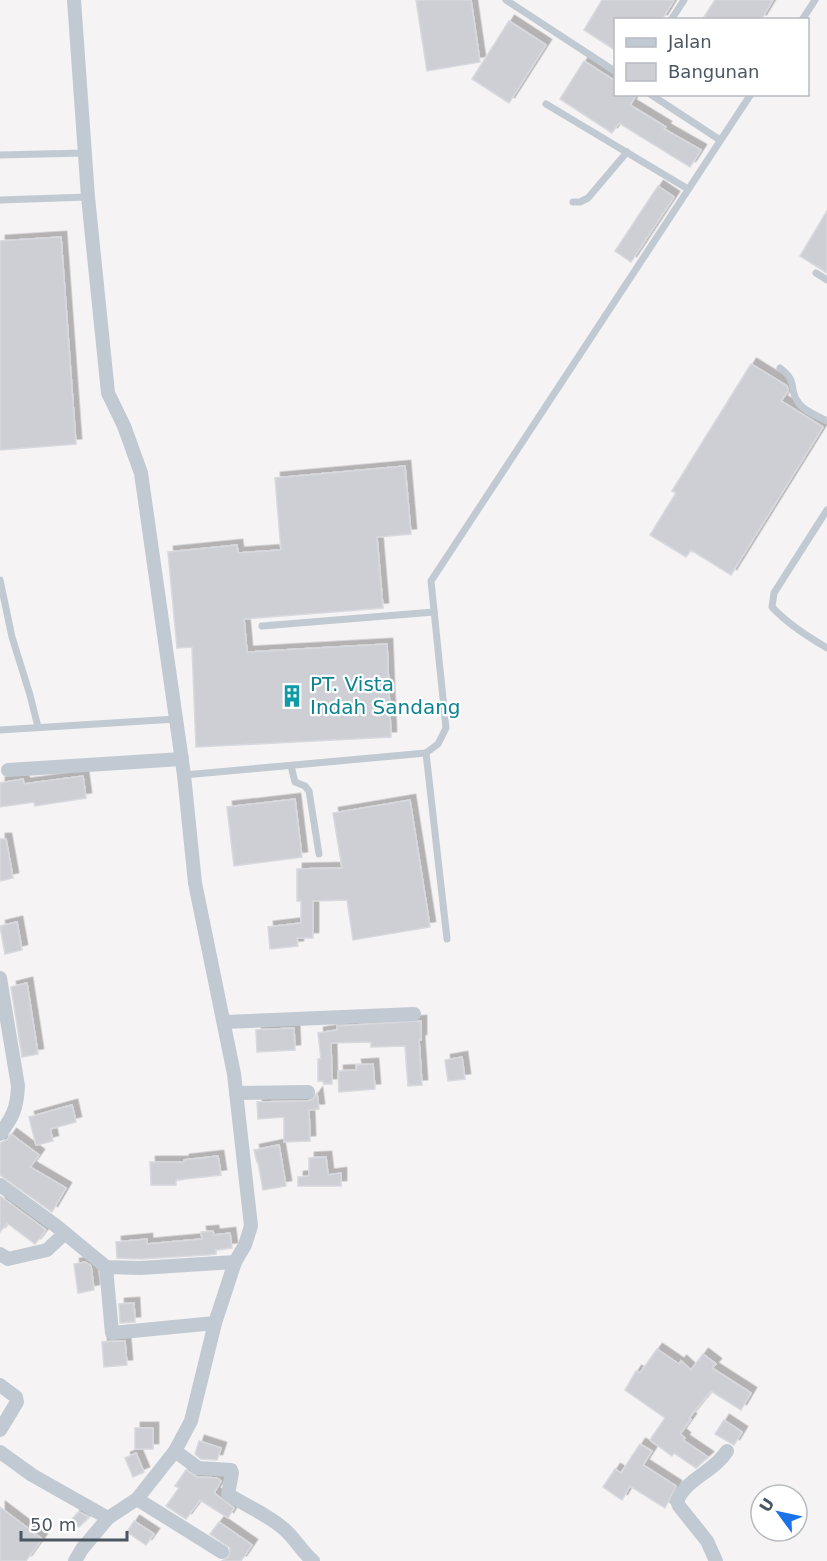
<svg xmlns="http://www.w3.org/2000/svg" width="827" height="1561" font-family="'DejaVu Sans',sans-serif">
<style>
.building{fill:#cdcfd5;stroke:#d7d9de;stroke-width:1.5;filter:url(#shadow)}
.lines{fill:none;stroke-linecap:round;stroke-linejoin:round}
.service{stroke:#c1cad2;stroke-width:7}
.minor{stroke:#c1cad2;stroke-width:14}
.labels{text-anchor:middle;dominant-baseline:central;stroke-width:4.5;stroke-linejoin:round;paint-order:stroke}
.culture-label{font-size:20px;fill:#0d838f;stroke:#fff;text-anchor:start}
</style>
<defs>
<filter id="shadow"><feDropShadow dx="5.5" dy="-5.5" stdDeviation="0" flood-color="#0004"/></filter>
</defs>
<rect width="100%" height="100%" fill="#f5f3f3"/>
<g class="building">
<polygon points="416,0 471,0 480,62 427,71"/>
<polygon points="602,0 674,0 662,20 615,20 615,50 584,30"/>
<polygon points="715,0 773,0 761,20 702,20"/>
<polygon points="509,21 546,45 509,103 472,79"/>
<polygon points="584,61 615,81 615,94 637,94 630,105 666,127 664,129 701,150 690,167 619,123 612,133 560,99"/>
<polygon points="658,186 674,197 631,262 615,251"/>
<polygon points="827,211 827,273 800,256"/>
<polygon points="61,237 76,444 0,450 0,241"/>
<polygon points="751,364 787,386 788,391 781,401 823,427 731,575 691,550 686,557 650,535 676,493 672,491"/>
<polygon points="405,466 411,534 377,537 383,608 244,619 247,652 387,644 391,737 196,747 192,647 177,648 168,552 237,545 238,553 281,550 275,478"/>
<polygon points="83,776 86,798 35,806 34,802 0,807 0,783 23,779 24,784"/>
<polygon points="295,799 302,857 234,866 227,807"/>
<polygon points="410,800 430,927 353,940 347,900 313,901 313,938 297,938 298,946 270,949 268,927 301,923 301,901 297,901 297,869 342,868 333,813"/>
<polygon points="0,839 6,839 13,878 0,881"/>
<polygon points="17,922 22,950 5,954 0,926"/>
<polygon points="27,983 38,1054 22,1057 11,987"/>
<polygon points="421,1021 421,1040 419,1040 422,1085 408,1086 405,1046 371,1047 371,1042 331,1043 332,1084 324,1084 323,1081 318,1081 318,1059 321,1059 318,1033 337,1030 337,1026"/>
<polygon points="294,1028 295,1050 257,1052 256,1030"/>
<polygon points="462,1057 465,1079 448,1081 445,1060"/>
<polygon points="373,1064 375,1089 339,1092 338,1071 357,1070 356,1065"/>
<polygon points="317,1093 319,1109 309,1110 310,1141 284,1142 284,1117 258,1119 257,1102 308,1101 313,1099"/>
<polygon points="72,1105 76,1122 50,1129 53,1141 36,1145 29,1117"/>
<polygon points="11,1134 39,1155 30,1167 66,1188 52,1212 0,1175 0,1143 7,1140"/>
<polygon points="279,1145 286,1186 263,1190 258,1162 257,1162 254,1150"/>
<polygon points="218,1156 221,1175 176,1180 176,1185 151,1185 150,1162 184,1162 184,1160"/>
<polygon points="326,1157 328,1175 341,1173 341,1186 298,1186 298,1177 309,1176 309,1158"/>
<polygon points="0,1196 46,1230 35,1244 7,1223 0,1232"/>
<polygon points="213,1231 214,1235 230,1233 232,1248 216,1250 216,1254 207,1255 140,1259 117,1258 116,1242 147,1239 147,1244 202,1239 201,1232"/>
<polygon points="85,1262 91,1266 94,1290 78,1293 74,1264"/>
<polygon points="134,1303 135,1322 120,1323 119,1304"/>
<polygon points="125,1341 127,1365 104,1367 102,1342"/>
<polygon points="657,1349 679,1364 681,1361 691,1370 703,1354 716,1364 712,1368 751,1393 741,1410 711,1391 689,1418 691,1419 680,1434 685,1438 683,1440 708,1457 696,1468 674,1453 672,1456 650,1440 665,1418 625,1390 636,1371 640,1373"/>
<polygon points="724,1420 742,1432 734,1445 715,1434"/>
<rect x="135" y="1428" width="18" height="21"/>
<polygon points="199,1441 221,1448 217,1460 201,1459 195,1454"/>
<polygon points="640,1444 652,1451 643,1465 676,1486 665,1508 630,1486 622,1500 603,1487 615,1469 621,1473"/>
<polygon points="136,1453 144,1472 133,1477 125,1458"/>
<polygon points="186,1470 197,1477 217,1478 221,1481 214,1493 234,1508 228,1518 200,1500 186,1519 166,1506 179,1488 175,1486"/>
<polygon points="0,1507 42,1539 26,1561 0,1561"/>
<polygon points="79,1512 89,1517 79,1527 71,1520"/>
<polygon points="134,1521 154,1534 146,1545 127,1532"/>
<polygon points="219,1522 252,1545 241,1561 222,1561 229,1557 230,1548 210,1534"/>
</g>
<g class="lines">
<g class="service">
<polyline points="506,0 616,72"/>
<polyline points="671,20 684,0"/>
<polyline points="802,20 815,0"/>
<polyline points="650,94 720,140"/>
<polyline points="546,104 688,189"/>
<polyline points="0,155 85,153"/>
<polyline points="0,200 88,197"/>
<polyline points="573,202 580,202 588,198 627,152"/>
<polyline points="816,273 827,280"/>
<path d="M780 368C799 382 788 389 798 402 803 411 818 416 827 421"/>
<path d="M827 510 774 593 772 607C788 624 807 636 827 648"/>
<polyline points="0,580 12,637 30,695 38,727"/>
<polyline points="262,626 434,612"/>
<polyline points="0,730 176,719"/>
<polyline points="426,753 447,939"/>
<polyline points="291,766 295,782 305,786 309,791 319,854"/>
<polyline points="184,775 426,753 438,744 446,728 431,581 751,94"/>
</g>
<g class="minor">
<polyline points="74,0 88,197 108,393 124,426 141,473 184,775 195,883 234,1074 251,1226 245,1245 235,1262 215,1323 191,1421 175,1451 137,1499 108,1518 82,1549 75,1561"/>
<polyline points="8,770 182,759"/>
<path d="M0 978 18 1086C17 1108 13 1117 0 1134"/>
<polyline points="224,1022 414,1014"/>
<polyline points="236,1093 308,1092"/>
<polyline points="0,1185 55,1225 106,1267 140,1268 235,1262"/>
<polyline points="0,1254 8,1259 47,1250 65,1233"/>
<polyline points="106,1267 112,1333 215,1323"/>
<polyline points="0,1385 16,1397 17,1402 0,1430"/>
<path d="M175 1451 198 1468 231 1470 232 1473 228 1494C246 1506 267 1514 284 1529 295 1538 301 1551 313 1561"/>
<polyline points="0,1452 32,1475 108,1518"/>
<polyline points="137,1499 222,1552"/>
<path d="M716 1561 707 1541 679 1506 677 1501C687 1478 714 1472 727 1451"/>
</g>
</g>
<defs>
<g id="building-bare" transform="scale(1.8)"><path d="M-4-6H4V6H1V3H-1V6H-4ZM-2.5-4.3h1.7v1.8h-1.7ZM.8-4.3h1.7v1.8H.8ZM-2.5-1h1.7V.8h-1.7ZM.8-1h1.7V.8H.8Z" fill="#0f9aa8" stroke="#fff" stroke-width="2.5" paint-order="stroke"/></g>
</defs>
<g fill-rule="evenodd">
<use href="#building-bare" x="292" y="696"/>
</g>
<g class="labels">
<g class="culture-label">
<text x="310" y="684">PT. Vista<tspan x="310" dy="23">Indah Sandang</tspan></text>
</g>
</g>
<rect x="614" y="18" width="195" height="78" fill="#ffffff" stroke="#b7bbc0" stroke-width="1.5"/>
<rect x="626" y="38" width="30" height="9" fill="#c1cad2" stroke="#b7bbc0" stroke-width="1.5"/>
<text x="668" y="48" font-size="18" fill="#4a5661">Jalan</text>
<rect x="626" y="63" width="30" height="18" fill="#cdcfd5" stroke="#b7bbc0" stroke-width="1.5"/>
<text x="668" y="78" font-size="18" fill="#4a5661">Bangunan</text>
<g transform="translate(779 1513) rotate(303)"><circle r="28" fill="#ffffff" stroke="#b7bbc0" stroke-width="1.5"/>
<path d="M0-4.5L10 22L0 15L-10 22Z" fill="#1a73e8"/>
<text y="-9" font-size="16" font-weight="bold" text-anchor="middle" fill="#4a5661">U</text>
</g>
<path d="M21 1531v9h106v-9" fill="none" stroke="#4a5661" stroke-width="3"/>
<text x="30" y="1531" font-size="18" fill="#4a5661" stroke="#ffffff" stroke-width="4.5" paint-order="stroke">50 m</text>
</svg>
